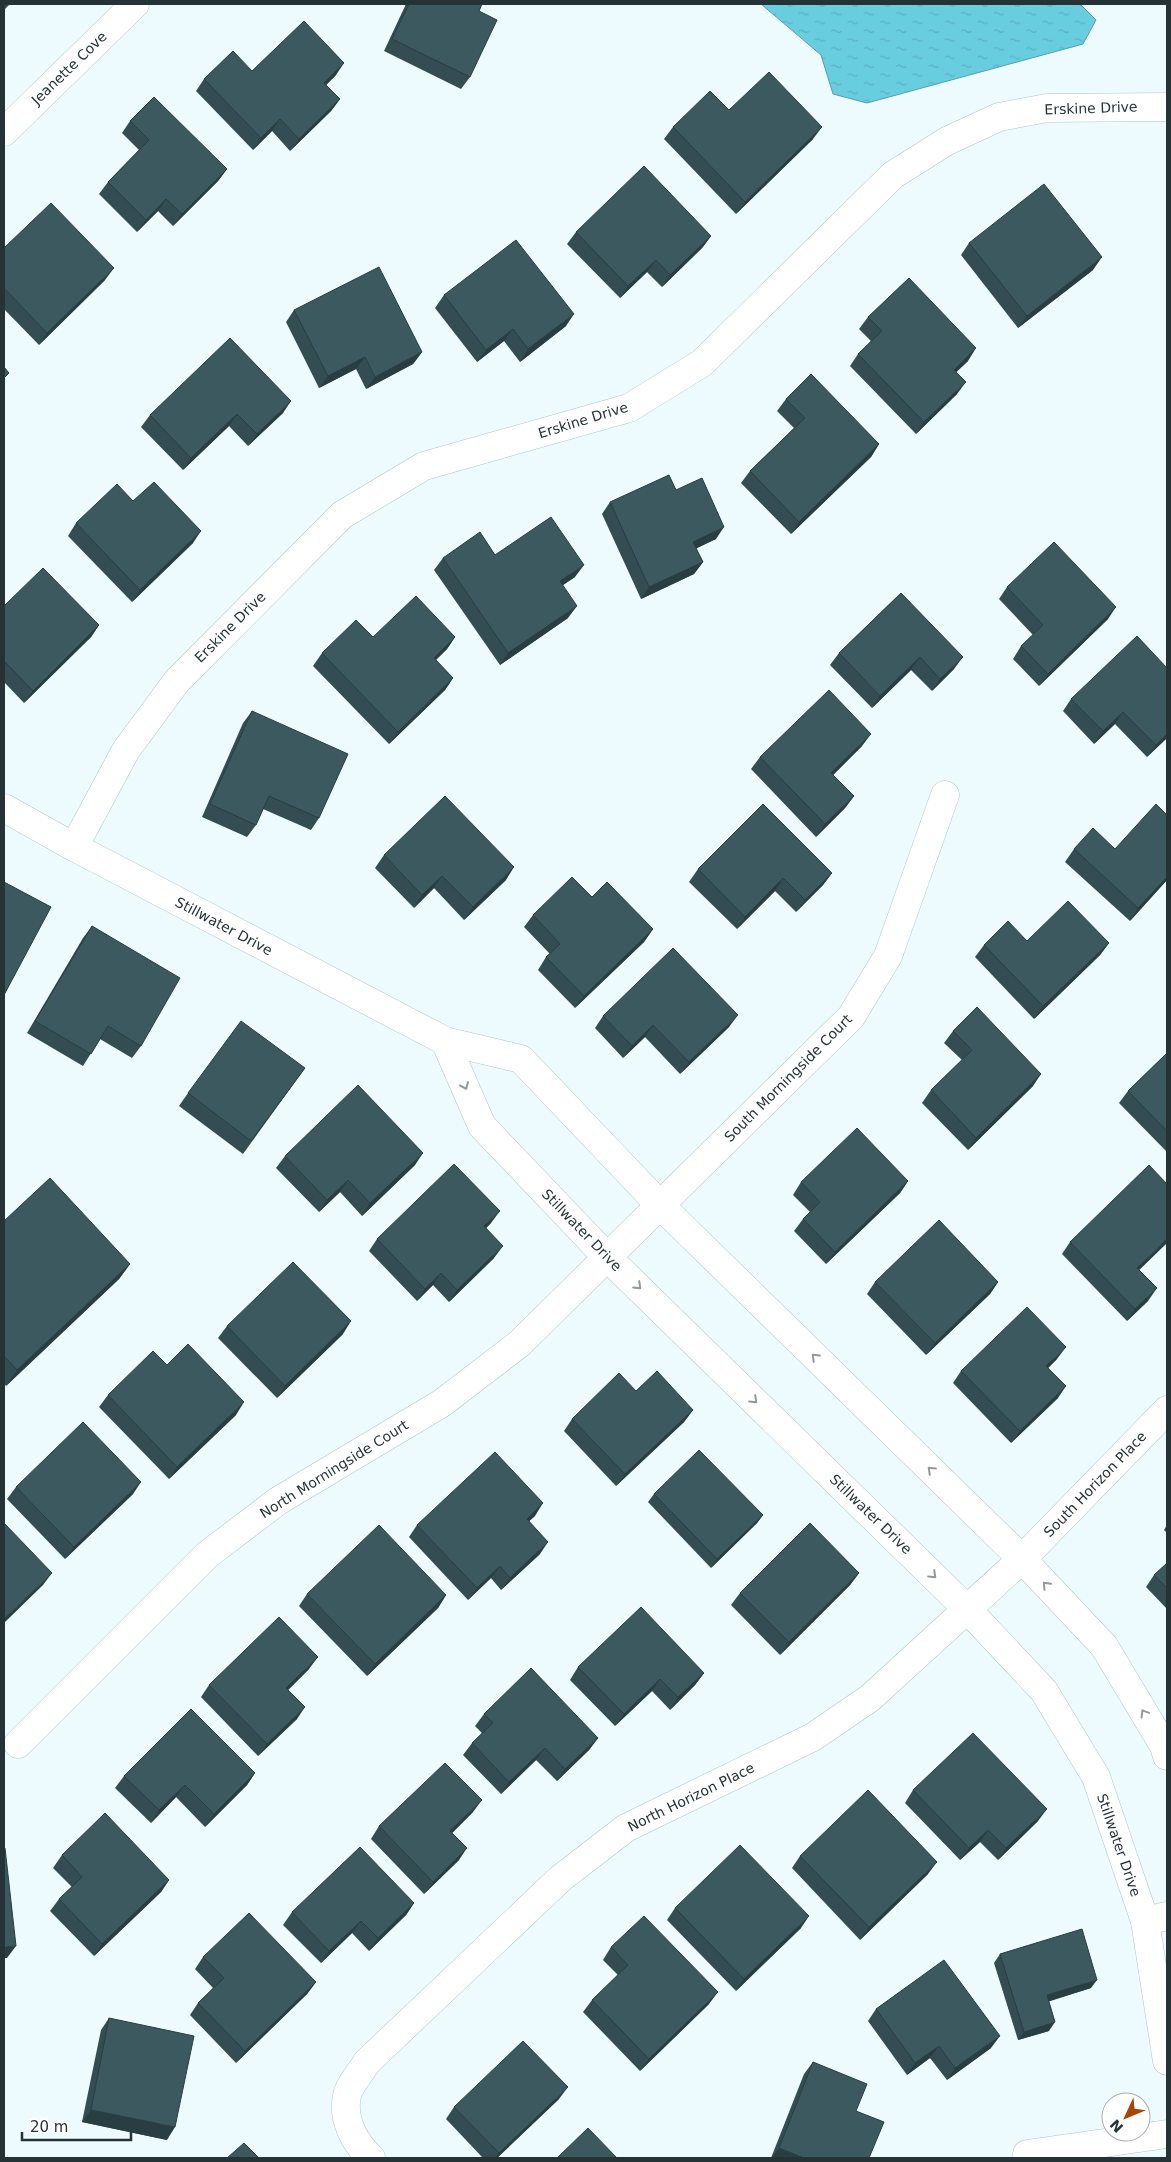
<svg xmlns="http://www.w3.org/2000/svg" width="1171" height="2162" font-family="'DejaVu Sans',sans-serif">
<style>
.water{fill:url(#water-ripples);stroke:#559fad}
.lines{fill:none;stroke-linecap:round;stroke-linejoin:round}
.minor-casing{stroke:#a7c8cf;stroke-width:29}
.minor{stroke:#fff;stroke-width:28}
.wall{fill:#334d52}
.shaded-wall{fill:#293e42}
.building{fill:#3b595f;stroke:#293e42}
.oneway{stroke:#92999a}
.labels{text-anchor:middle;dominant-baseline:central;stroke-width:5;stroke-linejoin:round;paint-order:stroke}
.street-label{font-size:14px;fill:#263336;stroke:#fff}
</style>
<defs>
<pattern id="water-ripples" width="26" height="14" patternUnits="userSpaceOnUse" patternTransform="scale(1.25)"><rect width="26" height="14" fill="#69cde0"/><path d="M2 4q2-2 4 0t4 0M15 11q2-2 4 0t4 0" fill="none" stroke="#5bb0c1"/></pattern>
</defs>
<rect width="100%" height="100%" fill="#eefbfe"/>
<polygon class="water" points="761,4 1080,4 1096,20 1083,44 867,103 833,94 821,55"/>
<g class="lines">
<g class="minor-casing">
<g id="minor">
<polyline points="4,132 135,4"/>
<polyline points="4,808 74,847 445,1041 521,1059 660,1205 1022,1559 1104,1646 1164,1746 1167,1756"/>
<polyline points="74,847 126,750 177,681 342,515 424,466 629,408 702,363 893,175 947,141 999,117 1047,108 1167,107"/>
<polyline points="445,1041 482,1126 607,1257 967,1609 1044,1691 1096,1777 1145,1921 1167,2061"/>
<polyline points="18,1744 207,1555 278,1501 442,1403 519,1344 851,1017 888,956 945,795"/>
<polyline points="1145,1921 1167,1916"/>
<polyline points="1027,2154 1167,2134"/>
<path d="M371 2158C354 2142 342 2119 347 2096 349 2085 361 2072 367 2062L561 1878 626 1828 813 1737 870 1698 1022 1559 1167 1410"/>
</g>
</g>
<use href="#minor" class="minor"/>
</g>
<g class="wall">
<polygon points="4,4 10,4 4,10"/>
<polygon points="406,4 482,4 479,11 470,77 461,89 384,51"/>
<polygon points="252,71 336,75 326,85 340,99 331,111 290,151 272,131 253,150 196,91 204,79"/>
<polygon points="729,110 813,139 736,214 664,139 673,127"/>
<polygon points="130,121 227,169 218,181 173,226 158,211 137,232 99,194 108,182 139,150 122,133"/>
<polygon points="576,232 711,236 702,248 662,287 647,272 620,298 567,244"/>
<polygon points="969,243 1093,270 1018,328 961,255"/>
<polygon points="4,248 105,280 39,345 4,309"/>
<polygon points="444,295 566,326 520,362 504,341 477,362 435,308"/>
<polygon points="294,310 422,352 413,364 366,389 356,369 319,388 286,322"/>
<polygon points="868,317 968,361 956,372 957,394 916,434 850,366 858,354 871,341 859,329"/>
<polygon points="786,399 879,444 871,457 791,534 741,483 750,471 794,428 777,411"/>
<polygon points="283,413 248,446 229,426 183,470 141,427 150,415"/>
<polygon points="676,490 716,539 696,548 703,562 694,574 641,599 602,514 610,502"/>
<polygon points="133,501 193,543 132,602 68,536 76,523"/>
<polygon points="495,555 575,577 563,585 568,618 500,665 434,570 443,558"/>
<polygon points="1007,587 1108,619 1039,686 1013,659 1021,646 1033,635 999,599"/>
<polygon points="901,593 954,669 932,691 911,670 872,708 830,665 839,653"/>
<polygon points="4,606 99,625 91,637 24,703 4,682"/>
<polygon points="373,637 455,637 447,649 436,660 453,678 445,690 389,744 313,666 322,653"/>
<polygon points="1167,668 1167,738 1147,757 1115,724 1094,744 1063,711 1071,699"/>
<polygon points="252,711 319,818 311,830 263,809 256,825 247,837 202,817 243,723"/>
<polygon points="862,746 833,775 854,796 845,808 816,837 751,769 760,757"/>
<polygon points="1074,849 1167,880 1130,921 1065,862"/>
<polygon points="384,855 506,880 464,920 434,888 414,908 375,868"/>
<polygon points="698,869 832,873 823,885 796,912 775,891 737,929 689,882"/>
<polygon points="592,897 653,929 644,942 575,1008 538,970 546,957 550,954 524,927 533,915"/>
<polygon points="92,926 141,1046 132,1058 100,1039 83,1066 27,1033 83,938"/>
<polygon points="1027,941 1109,943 1100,955 1034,1019 975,957 984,945"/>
<polygon points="603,1016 729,1027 680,1074 645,1037 623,1058 595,1028"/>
<polygon points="953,1031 1033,1086 968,1150 922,1103 931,1090 962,1060 944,1043"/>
<polygon points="1167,1053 1167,1152 1119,1103 1128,1091"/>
<polygon points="305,1068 243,1154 179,1106 188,1093"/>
<polygon points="285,1156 415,1165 362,1216 340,1192 319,1212 276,1168"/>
<polygon points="908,1181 900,1193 826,1264 794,1231 803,1219 810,1212 793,1195 801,1182"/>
<polygon points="4,1221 130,1264 119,1279 6,1386 4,1383"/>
<polygon points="491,1223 486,1228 494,1258 449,1302 433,1285 417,1301 369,1251 377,1239"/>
<polygon points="1070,1242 1139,1270 1148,1301 1127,1321 1062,1254"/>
<polygon points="875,1282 998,1282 990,1294 926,1355 867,1294"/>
<polygon points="227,1326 343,1334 277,1398 218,1338"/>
<polygon points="1057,1359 1048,1368 1058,1398 1011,1443 953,1383 961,1371"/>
<polygon points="167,1365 236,1415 169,1479 99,1407 108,1395"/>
<polygon points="636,1391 693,1410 684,1422 616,1486 564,1431 572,1419"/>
<polygon points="16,1487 133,1494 65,1559 7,1499"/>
<polygon points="654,1494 763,1515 757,1523 711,1568 648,1502"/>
<polygon points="535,1516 529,1521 540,1554 501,1590 491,1578 468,1600 409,1537 417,1525"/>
<polygon points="1167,1525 1167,1533 1164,1530"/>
<polygon points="1167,1563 1167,1609 1146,1587 1154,1575"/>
<polygon points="859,1573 850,1585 780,1655 731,1605 740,1593"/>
<polygon points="307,1594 446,1595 438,1608 367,1676 299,1606"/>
<polygon points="578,1667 704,1673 695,1685 670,1710 652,1691 615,1726 570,1680"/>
<polygon points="309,1669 288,1690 297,1719 258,1756 201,1697 209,1685"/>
<polygon points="484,1714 598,1738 589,1750 557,1781 536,1760 501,1794 463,1755 472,1743 482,1733 475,1726"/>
<polygon points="255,1773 247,1785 205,1827 176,1797 151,1823 115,1788 124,1776"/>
<polygon points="913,1790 1038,1821 998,1860 980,1842 960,1860 905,1803"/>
<polygon points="473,1812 452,1833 459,1860 424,1894 371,1839 379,1826"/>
<polygon points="62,1855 169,1880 161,1892 94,1956 50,1911 59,1899 72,1887 53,1868"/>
<polygon points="800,1856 928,1874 860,1940 792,1868"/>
<polygon points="414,1903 406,1915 369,1951 352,1933 321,1963 283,1925 292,1912"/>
<polygon points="675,1908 801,1928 736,1991 667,1920"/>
<polygon points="611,1947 709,2004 640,2071 583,2012 592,2000 618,1975 603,1960"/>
<polygon points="1000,1954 1091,1988 1049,2001 1049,2031 1018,2040 994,1963"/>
<polygon points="203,1957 316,1982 307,1994 236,2063 190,2015 198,2003 213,1988 195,1969"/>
<polygon points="876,2009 991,2048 947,2080 930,2058 907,2075 868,2021"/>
<polygon points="109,2018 167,2140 82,2122 101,2030"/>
<polygon points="813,2062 856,2111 869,2158 771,2158 804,2074"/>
<polygon points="559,2099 497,2158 483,2158 446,2119 454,2107"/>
</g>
<g class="shaded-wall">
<polygon points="344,63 336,75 316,95 324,83"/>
<polygon points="340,99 331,111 290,151 299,139"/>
<polygon points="280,119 272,131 253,150 261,138"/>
<polygon points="822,127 813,139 736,214 745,202"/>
<polygon points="227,169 218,181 173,226 182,214"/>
<polygon points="166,199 158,211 137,232 146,220"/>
<polygon points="711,236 702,248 662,287 670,275"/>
<polygon points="1102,257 1093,270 1018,328 1027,316"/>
<polygon points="656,260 647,272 620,298 628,286"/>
<polygon points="114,268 105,280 39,345 47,333"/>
<polygon points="574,314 566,326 520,362 528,349"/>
<polygon points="513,329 504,341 477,362 486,350"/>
<polygon points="976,348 968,361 946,382 954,370"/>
<polygon points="422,352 413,364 366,389 375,377"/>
<polygon points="365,357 356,369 319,388 328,376"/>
<polygon points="966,382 957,394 916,434 924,422"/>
<polygon points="291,401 283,413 248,446 257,434"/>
<polygon points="237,414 229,426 183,470 191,458"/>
<polygon points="879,444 871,457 791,534 799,522"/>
<polygon points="724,527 716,539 685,554 693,542"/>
<polygon points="201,531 193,543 132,602 140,590"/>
<polygon points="703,562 694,574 641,599 649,587"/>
<polygon points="584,565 575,577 551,593 560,581"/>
<polygon points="577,606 568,618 500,665 508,653"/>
<polygon points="1116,607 1108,619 1039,686 1048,674"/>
<polygon points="99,625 91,637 24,703 33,691"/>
<polygon points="455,637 447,649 425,670 434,658"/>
<polygon points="920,657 911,670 872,708 880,696"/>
<polygon points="963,657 954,669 932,691 940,679"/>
<polygon points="453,678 445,690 389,744 398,732"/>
<polygon points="1123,712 1115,724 1094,744 1103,731"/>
<polygon points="871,734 862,746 823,785 831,773"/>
<polygon points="1167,734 1167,738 1147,757 1156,745"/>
<polygon points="854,796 845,808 816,837 825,824"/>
<polygon points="514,867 506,880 464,920 473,907"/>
<polygon points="832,873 823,885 796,912 805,900"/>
<polygon points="442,876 434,888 414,908 422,895"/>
<polygon points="1167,877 1167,880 1130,921 1138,908"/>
<polygon points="783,878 775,891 737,929 745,917"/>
<polygon points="653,929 644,942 575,1008 584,996"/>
<polygon points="1109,943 1100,955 1034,1019 1043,1006"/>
<polygon points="738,1015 729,1027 680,1074 689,1062"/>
<polygon points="653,1025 645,1037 623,1058 632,1046"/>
<polygon points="1041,1074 1033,1086 968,1150 976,1138"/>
<polygon points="423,1153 415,1165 362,1216 370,1203"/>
<polygon points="348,1180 340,1192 319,1212 327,1200"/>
<polygon points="908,1181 900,1193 826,1264 835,1252"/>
<polygon points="500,1211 491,1223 476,1238 484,1226"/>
<polygon points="1167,1239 1167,1243 1129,1280 1137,1268"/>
<polygon points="503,1246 494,1258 449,1302 457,1290"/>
<polygon points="130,1264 119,1279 6,1386 17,1370"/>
<polygon points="441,1273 433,1285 417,1301 425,1289"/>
<polygon points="998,1282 990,1294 926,1355 935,1343"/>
<polygon points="1157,1288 1148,1301 1127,1321 1135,1309"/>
<polygon points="351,1321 343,1334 277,1398 285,1386"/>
<polygon points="1066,1347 1057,1359 1038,1378 1046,1366"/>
<polygon points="1066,1386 1058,1398 1011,1443 1020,1431"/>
<polygon points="244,1402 236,1415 169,1479 177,1467"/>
<polygon points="693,1410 684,1422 616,1486 625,1474"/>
<polygon points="141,1482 133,1494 65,1559 74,1547"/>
<polygon points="543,1503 535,1516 518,1531 527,1519"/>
<polygon points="763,1515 757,1523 711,1568 717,1559"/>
<polygon points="548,1542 540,1554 501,1590 510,1578"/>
<polygon points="500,1566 491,1578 468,1600 477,1588"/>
<polygon points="52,1573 43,1585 4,1623 4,1619"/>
<polygon points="859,1573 850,1585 780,1655 789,1642"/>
<polygon points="446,1595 438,1608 367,1676 375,1664"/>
<polygon points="318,1657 309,1669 278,1700 286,1688"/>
<polygon points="704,1673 695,1685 670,1710 678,1697"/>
<polygon points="660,1679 652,1691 615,1726 624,1714"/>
<polygon points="305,1707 297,1719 258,1756 267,1744"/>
<polygon points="598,1738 589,1750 557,1781 565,1769"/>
<polygon points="545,1748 536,1760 501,1794 509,1782"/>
<polygon points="255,1773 247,1785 205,1827 214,1814"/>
<polygon points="185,1785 176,1797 151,1823 159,1810"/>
<polygon points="482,1800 473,1812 442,1843 450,1831"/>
<polygon points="1047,1809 1038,1821 998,1860 1006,1848"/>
<polygon points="988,1830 980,1842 960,1860 969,1848"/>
<polygon points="467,1848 459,1860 424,1894 433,1882"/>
<polygon points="937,1862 928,1874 860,1940 869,1927"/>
<polygon points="169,1880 161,1892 94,1956 102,1944"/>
<polygon points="414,1903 406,1915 369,1951 378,1938"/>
<polygon points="809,1916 801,1928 736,1991 744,1979"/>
<polygon points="361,1921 352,1933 321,1963 329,1951"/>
<polygon points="16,1946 7,1958 4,1958 4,1947"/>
<polygon points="1097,1980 1091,1988 1041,2004 1047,1995"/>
<polygon points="316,1982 307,1994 236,2063 245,2051"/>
<polygon points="718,1992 709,2004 640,2071 649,2059"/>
<polygon points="1055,2022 1049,2031 1018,2040 1024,2032"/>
<polygon points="1000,2036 991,2048 947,2080 955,2068"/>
<polygon points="939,2046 930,2058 907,2075 915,2063"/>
<polygon points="568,2087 559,2099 497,2158 495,2158 499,2153"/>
<polygon points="91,2110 175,2127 167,2140 82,2122"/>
<polygon points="779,2148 804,2158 772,2158"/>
</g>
<g class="building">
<polygon points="409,4 482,4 479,11 497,20 470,77 392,39"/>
<polygon points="304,21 344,63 324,83 340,99 299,139 280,119 261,138 204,79 233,51 252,71"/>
<polygon points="769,72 822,127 745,202 673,127 710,91 729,110"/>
<polygon points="154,97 227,169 182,214 166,199 146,220 108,182 149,140 130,121"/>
<polygon points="644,166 711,236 670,275 656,260 628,286 576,232"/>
<polygon points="1044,184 1102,257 1027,316 969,243"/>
<polygon points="51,203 114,268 47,333 4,288 4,248"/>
<polygon points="516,240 574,314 528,349 513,329 486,350 444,295"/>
<polygon points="379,267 422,352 375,377 365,357 328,376 294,310"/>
<polygon points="909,278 976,348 954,370 966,382 924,422 858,354 882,331 868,317"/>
<polygon points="230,338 291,401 257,434 237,414 191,458 150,415"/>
<polygon points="4,367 9,373 4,378"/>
<polygon points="811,374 879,444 799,522 750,471 805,418 786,399"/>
<polygon points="669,475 676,490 702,478 724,527 693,542 703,562 649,587 610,502"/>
<polygon points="154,482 201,531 140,590 76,523 117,484 133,501"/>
<polygon points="551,517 584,565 560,581 577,606 508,653 443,558 480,532 495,555"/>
<polygon points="1054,542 1116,607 1048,674 1021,646 1043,625 1007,587"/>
<polygon points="43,568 99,625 33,691 4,661 4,606"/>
<polygon points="901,593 963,657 940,679 920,657 880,696 839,653"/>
<polygon points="416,596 455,637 434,658 453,678 398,732 322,653 356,620 373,637"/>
<polygon points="1137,636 1167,668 1167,734 1156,745 1123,712 1103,731 1071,699"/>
<polygon points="829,690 871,734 831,773 854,796 825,824 760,757"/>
<polygon points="252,711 348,754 319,818 269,796 256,825 210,804"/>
<polygon points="445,796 514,867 473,907 442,876 422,895 384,855"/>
<polygon points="763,804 832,873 805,900 783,878 745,917 698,869"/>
<polygon points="1156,804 1167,815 1167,877 1138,908 1074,849 1093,828 1115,849"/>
<polygon points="572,877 592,897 607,882 653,929 584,996 546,957 560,944 533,915"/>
<polygon points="4,882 51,907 4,995"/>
<polygon points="1068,901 1109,943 1043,1006 984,945 1008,921 1027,941"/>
<polygon points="92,926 180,978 141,1046 108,1026 91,1054 35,1021"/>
<polygon points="673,948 738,1015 689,1062 653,1025 632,1046 603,1016"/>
<polygon points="977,1007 1041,1074 976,1138 931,1090 972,1050 953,1031"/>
<polygon points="241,1021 305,1068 251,1141 188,1093"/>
<polygon points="1167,1053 1167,1131 1128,1091"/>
<polygon points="358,1085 423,1153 370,1203 348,1180 327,1200 285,1156"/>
<polygon points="857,1128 908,1181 835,1252 803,1219 820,1202 801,1182"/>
<polygon points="454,1164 500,1211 484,1226 503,1246 457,1290 441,1273 425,1289 377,1239"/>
<polygon points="1149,1165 1167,1184 1167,1239 1137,1268 1157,1288 1135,1309 1070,1242"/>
<polygon points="50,1178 130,1264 17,1370 4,1356 4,1221"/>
<polygon points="939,1220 998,1282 935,1343 875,1282"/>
<polygon points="293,1262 351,1321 285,1386 227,1326"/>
<polygon points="1027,1307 1066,1347 1046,1366 1066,1386 1020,1431 961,1371"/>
<polygon points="188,1344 244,1402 177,1467 108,1395 153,1351 167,1365"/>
<polygon points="657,1371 693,1410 625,1474 572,1419 619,1373 636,1391"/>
<polygon points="83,1422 141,1482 74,1547 16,1487"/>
<polygon points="699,1450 763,1515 717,1559 654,1494"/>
<polygon points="495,1452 543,1503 527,1519 548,1542 510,1578 500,1566 477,1588 417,1525"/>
<polygon points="4,1523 52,1573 4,1619"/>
<polygon points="810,1523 859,1573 789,1642 740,1593"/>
<polygon points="379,1525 446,1595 375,1664 307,1594"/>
<polygon points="1167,1563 1167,1588 1154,1575"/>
<polygon points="641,1607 704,1673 678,1697 660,1679 624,1714 578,1667"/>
<polygon points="279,1617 318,1657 286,1688 305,1707 267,1744 209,1685"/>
<polygon points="531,1668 598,1738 565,1769 545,1748 509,1782 472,1743 493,1723 484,1714"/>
<polygon points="191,1709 255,1773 214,1814 185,1785 159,1810 124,1776"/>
<polygon points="973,1733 1047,1809 1006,1848 988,1830 969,1848 913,1790"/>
<polygon points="445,1763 482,1800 450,1831 467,1848 433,1882 379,1826"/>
<polygon points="868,1790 937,1862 869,1927 800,1856"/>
<polygon points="105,1813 169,1880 102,1944 59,1899 82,1877 62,1855"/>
<polygon points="740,1845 809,1916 744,1979 675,1908"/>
<polygon points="360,1847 414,1903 378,1938 361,1921 329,1951 292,1912"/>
<polygon points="4,1848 5,1848 16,1946 4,1947"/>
<polygon points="249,1913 316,1982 245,2051 198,2003 224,1978 203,1957"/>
<polygon points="644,1916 718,1992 649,2059 592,2000 628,1965 611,1947"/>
<polygon points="1082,1929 1097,1980 1047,1995 1055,2022 1024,2032 1000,1954"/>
<polygon points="944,1960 1000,2036 955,2068 939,2046 915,2063 876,2009"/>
<polygon points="109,2018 194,2036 175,2127 91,2110"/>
<polygon points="523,2041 568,2087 499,2153 454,2107"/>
<polygon points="813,2062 867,2084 856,2111 884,2122 869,2158 804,2158 779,2148"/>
<polygon points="588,2128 617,2158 557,2158"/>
<polygon points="244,2143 259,2158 227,2158"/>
</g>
<defs><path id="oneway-chevron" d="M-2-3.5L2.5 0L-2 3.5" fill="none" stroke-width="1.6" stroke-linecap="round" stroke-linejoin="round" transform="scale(1.25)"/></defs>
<g class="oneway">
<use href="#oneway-chevron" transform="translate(465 1086) rotate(66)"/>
<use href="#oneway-chevron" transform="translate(638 1286) rotate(44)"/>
<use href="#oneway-chevron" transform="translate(815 1357) rotate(-136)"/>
<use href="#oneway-chevron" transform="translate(754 1400) rotate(44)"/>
<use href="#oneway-chevron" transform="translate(931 1470) rotate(-136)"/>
<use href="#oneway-chevron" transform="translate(933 1575) rotate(44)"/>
<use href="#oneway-chevron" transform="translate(1046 1585) rotate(-133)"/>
<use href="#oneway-chevron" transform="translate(1144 1713) rotate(-121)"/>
</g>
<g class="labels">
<g class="street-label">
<text transform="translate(69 68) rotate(-44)">Jeanette Cove</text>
<text transform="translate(1091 108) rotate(-2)">Erskine Drive</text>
<text transform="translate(583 420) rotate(-17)">Erskine Drive</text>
<text transform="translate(230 627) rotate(-45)">Erskine Drive</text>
<text transform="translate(224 926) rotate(28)">Stillwater Drive</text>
<text transform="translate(788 1078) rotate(-45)">South Morningside Court</text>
<text transform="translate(582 1230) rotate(46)">Stillwater Drive</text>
<text transform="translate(334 1469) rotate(-32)">North Morningside Court</text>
<text transform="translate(1095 1484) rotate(-46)">South Horizon Place</text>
<text transform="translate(871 1514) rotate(44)">Stillwater Drive</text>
<text transform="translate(691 1797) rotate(-26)">North Horizon Place</text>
<text transform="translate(1119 1845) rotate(71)">Stillwater Drive</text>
</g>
</g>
<rect width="1171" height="2162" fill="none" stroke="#263336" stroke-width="10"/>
<g transform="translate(1126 2117) rotate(226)"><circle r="24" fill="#ffffff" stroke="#a8adaf"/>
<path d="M0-4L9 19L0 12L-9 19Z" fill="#a74506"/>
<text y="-8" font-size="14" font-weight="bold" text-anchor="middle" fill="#263336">N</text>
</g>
<path d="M22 2132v8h109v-8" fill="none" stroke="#263336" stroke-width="2.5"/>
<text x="30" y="2132" font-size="15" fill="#263336" stroke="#ffffff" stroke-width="4" paint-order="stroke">20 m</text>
</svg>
